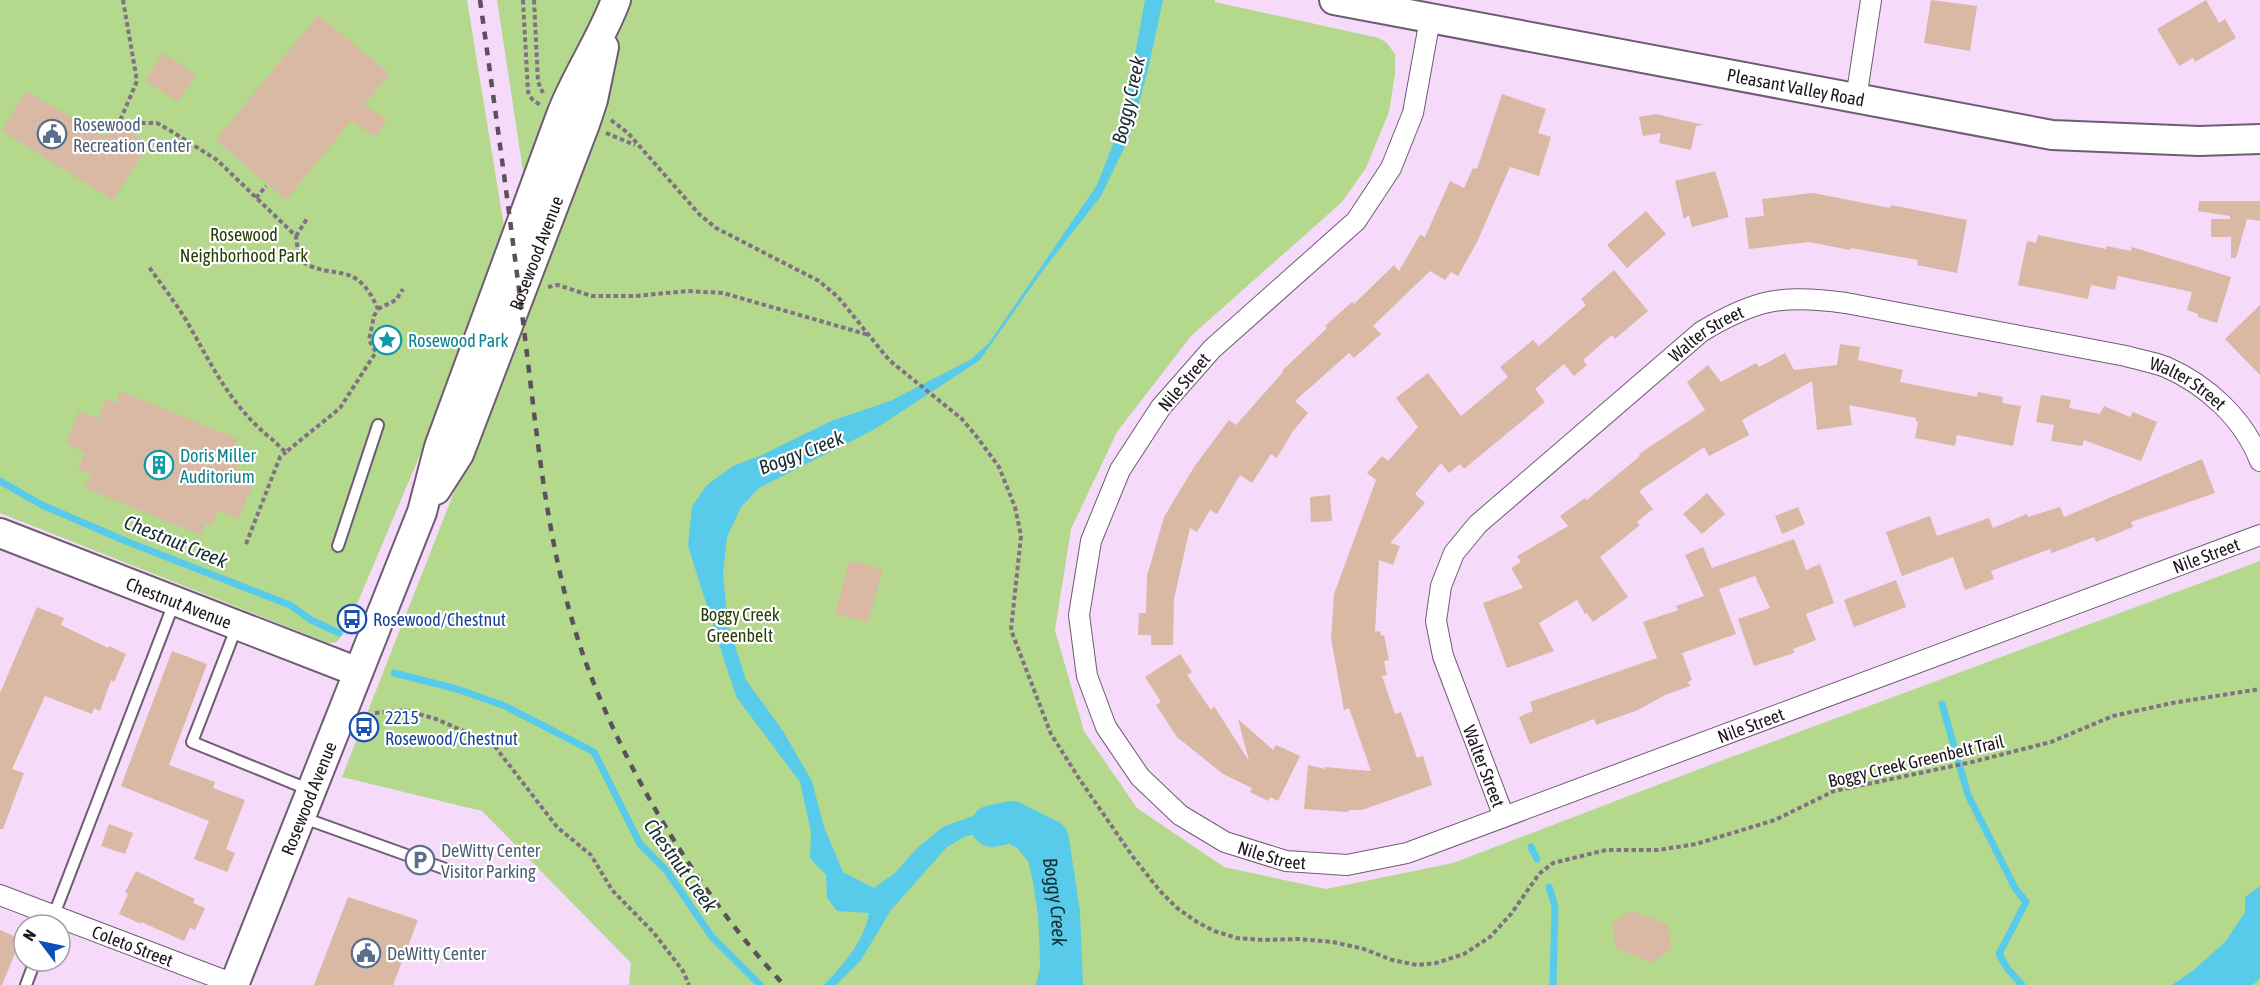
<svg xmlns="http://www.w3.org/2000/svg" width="2260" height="985" font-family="'Asap Condensed',sans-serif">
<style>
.green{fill:#b4d98c}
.water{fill:#58cbea}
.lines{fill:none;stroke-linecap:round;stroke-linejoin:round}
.stream{stroke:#58cbea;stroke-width:7}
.river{stroke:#58cbea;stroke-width:42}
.building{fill:#d9b8a4}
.lane-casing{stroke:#705b74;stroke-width:14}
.street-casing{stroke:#705b74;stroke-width:22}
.secondary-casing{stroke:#705b74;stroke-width:32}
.path{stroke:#827184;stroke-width:4;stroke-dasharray:4.5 3;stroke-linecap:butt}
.lane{stroke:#fff;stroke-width:10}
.street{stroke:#fff;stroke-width:20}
.secondary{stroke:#fff;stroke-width:28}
.rail{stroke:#5c4f5e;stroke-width:4.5;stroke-dasharray:8 8;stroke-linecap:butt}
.labels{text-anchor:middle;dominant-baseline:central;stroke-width:4.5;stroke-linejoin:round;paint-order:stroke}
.street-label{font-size:18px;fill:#1e151f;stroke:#fff}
.service-label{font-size:18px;fill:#4e5e75;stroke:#fff;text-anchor:start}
.park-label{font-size:18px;fill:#283e04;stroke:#fff}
.culture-label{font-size:18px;fill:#0d838f;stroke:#fff;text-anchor:start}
.transit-label{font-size:18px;fill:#164399;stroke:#fff;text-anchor:start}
.water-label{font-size:20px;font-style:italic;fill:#182c32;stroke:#fff}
</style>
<rect width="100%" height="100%" fill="#f5dbf9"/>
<g class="green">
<polygon points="0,0 467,0 506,239 458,365 346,630 337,642 328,643 0,513"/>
<polygon points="497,0 1215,0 1215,2 1379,38 1387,43 1395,54 1395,74 1389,112 1366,168 1342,202 1191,336 1117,432 1071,529 1055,630 1084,731 1137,808 1224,867 1326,889 1453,863 1715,763 2260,561 2260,985 629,985 631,963 482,811 342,777 539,276"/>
</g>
<g class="water">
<path d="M1145 0H1163L1148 70 1130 136 1101 196 1044 269 980 360 875 429 759 488 741 507 727 537 723 575 728 624 746 680 783 731 812 781 824 827 843 872 874 888 895 873 917 848 943 827 978 814H1022L1041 829 1061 884 1077 949V985H1036L1045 945 1039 906 1028 861 1002 830 966 836 947 847 891 910 861 960 836 985H824C843 965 865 940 869 913L837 911 827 898 826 875 810 858 811 832 800 782 737 698 726 666 688 546 692 506 707 485 733 466 762 455 831 421 890 401 970 360 989 343 1097 185 1123 119Z"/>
<polygon points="2260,886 2260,978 2253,985 2172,985 2195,969 2226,941 2245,912 2245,897"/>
</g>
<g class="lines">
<g class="stream">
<polyline points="0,481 42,505 128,542 290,605 311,620 339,633"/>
<polyline points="394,673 457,689 505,706 594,752 640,844 666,870 712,937 760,985"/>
<polyline points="1942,704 1968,795 2015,888 2026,902 1999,954 2007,968 2022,985"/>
<polyline points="1531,847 1537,859"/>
<polyline points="1549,887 1555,906 1553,985"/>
</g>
<path class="river" id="s1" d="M992 826 1012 822 1048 840 1059 913 1062 985"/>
</g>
<g class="building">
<polygon points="1931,0 1977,6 1970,51 1924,43"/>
<polygon points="2206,0 2219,23 2225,19 2236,38 2195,62 2193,58 2179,66 2157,29"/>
<polygon points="318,15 390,74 364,105 387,120 376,137 351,121 286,200 216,140"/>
<polygon points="163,53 196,75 178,102 145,80"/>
<polygon points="26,91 105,137 115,123 149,145 113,200 2,131"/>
<polygon points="1502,94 1546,109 1538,133 1551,137 1539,176 1510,167 1477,242 1458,276 1451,272 1445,280 1430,271 1373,326 1381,334 1354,358 1349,353 1295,401 1308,413 1293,431 1277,458 1271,454 1252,483 1240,475 1217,514 1210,510 1197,532 1190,528 1174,599 1173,645 1151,645 1151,635 1138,635 1139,613 1146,613 1147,576 1164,517 1194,467 1229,420 1236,425 1283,372 1282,371 1327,328 1325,326 1352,302 1354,304 1394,265 1399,271 1420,235 1425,237 1450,181 1464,188 1473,168 1477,169"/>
<polygon points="1656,114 1704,125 1696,126 1691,150 1659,143 1661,133 1643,136 1639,117"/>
<polygon points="1715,171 1729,217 1692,227 1689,215 1684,219 1675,181"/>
<polygon points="1813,193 1890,208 1891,205 1967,220 1957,273 1917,265 1918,260 1851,248 1850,250 1809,242 1749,249 1745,218 1764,216 1762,199"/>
<polygon points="2199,201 2260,201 2260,221 2247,219 2236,258 2231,258 2231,237 2211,237 2211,219 2230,219 2230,216 2198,211"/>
<polygon points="1646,211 1666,234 1627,268 1607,245"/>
<polygon points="2038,235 2106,249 2106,246 2131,251 2132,247 2231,277 2217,323 2198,317 2198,314 2187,310 2192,292 2118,276 2115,290 2091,285 2088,299 2018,285 2027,241 2036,243"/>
<polygon points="1614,270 1648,311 1615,339 1612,335 1583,360 1587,365 1574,376 1564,364 1535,389 1545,402 1464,469 1460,464 1449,473 1441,463 1415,494 1425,503 1390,543 1400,546 1393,565 1379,560 1375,632 1380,631 1381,636 1384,635 1389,660 1384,661 1387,675 1382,676 1395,714 1401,712 1417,758 1423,756 1432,785 1362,810 1349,810 1348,812 1304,809 1308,765 1325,769 1324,767 1371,771 1349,708 1344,710 1331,638 1334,594 1376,480 1367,473 1382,456 1388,461 1418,427 1396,398 1428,373 1461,416 1508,377 1500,367 1533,340 1539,346 1586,305 1581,299"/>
<polygon points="2260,305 2260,375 2225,339"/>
<polygon points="1840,344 1860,347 1858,360 1903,370 1900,382 1977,397 1978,392 2003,397 2002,403 2021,406 2013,446 1957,435 1955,446 1915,438 1918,422 1916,421 1916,418 1849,405 1852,425 1817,430 1812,381 1742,420 1749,435 1709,456 1704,447 1639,491 1653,509 1637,522 1640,525 1600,557 1628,597 1593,622 1587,613 1585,614 1577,600 1539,623 1554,651 1507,668 1483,603 1523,588 1511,568 1521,562 1517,556 1568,526 1560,516 1585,498 1587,500 1640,456 1639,454 1705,410 1687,382 1708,365 1721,382 1756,363 1759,367 1785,353 1794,370 1837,365"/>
<polygon points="120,391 237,439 233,449 243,452 236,470 255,478 238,519 218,510 212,526 206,523 201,535 85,488 91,474 78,469 85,452 66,444 79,411 98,419 106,399 116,403"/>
<polygon points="2041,395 2071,400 2069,408 2100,414 2104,406 2130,417 2133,412 2157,422 2141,461 2084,440 2082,446 2051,441 2054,425 2036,422"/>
<polygon points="2202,459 2215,493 2131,522 2133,527 2096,542 2094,537 2052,553 2050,549 1991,571 1994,579 1965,590 1953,557 1902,576 1886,532 1930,516 1937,536 1989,518 1993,528 2027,514 2028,517 2060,507 2064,517"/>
<polygon points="1707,493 1725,514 1702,534 1683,514"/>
<polygon points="1330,495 1332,521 1311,522 1310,497"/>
<polygon points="1798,507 1805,524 1782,534 1775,516"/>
<polygon points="1794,539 1806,570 1820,564 1834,603 1806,614 1816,640 1793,649 1794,653 1754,666 1738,619 1770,608 1755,576 1719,589 1736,634 1682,653 1692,680 1688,682 1690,686 1665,695 1638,710 1596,725 1594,719 1530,744 1519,717 1533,711 1530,702 1657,658 1643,622 1678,610 1676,606 1704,596 1685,555 1703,547 1712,568"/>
<polygon points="849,561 883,569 868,622 835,614"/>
<polygon points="1896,580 1906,607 1854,627 1844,600"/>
<polygon points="37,607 64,618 61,625 108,648 109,646 126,654 114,682 111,680 100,711 94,708 92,714 45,696 12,769 24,773 3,829 0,829 0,693"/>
<polygon points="172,651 207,664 169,765 215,782 213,788 245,800 226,849 235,853 227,872 194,859 209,821 121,786"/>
<polygon points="1180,654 1192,672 1187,675 1211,710 1214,706 1249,761 1238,719 1273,750 1276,745 1300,756 1278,801 1270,797 1268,801 1250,792 1252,788 1223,774 1177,737 1156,705 1161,702 1145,677"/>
<polygon points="109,824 133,833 125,854 101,846"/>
<polygon points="136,871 195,899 193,903 205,908 195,930 190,928 184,941 141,922 141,924 119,914 128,894 125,892"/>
<polygon points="348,897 418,920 393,985 314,985"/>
<polygon points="1631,911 1667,924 1672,948 1652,963 1616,948 1612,924"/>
<polygon points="0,930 21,939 2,985 0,985"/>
</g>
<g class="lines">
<g class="lane-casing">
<g id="lane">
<polyline points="338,546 378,425"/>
<polyline points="237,626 192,742 310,790"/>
<polyline points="301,817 451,871"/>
<polyline points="50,925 174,603"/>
<polyline points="26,985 35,961"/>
</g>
</g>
<g class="street-casing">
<g id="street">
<path id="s2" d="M1430 19 1413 113 1391 168 1356 221 1212 349 1161 407 1120 470 1091 541 1079 615 1087 676 1106 727 1140 777 1180 815 1225 842 1286 861 1347 865 1407 853 2260 535"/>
<polyline points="1856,99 1871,0"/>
<path id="s3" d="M1504 817 1443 656 1436 621 1441 586 1454 553 1478 524 1701 332C1755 299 1783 294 1846 303L2126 356C2139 360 2154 362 2166 367 2207 385 2244 419 2260 461"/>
<path id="s4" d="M0 895 234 984"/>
</g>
</g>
<g class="secondary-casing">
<g id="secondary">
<path id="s5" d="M1334 0 2052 135 2199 141 2260 139"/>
<path id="s6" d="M436 490 459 454 585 124 593 100 604 47"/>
<path id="s7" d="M0 533 358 672"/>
<path id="s8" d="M234 985 422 512 439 447 561 115C576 76 601 40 616 0"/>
</g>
</g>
<g class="path">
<path d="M123 0 137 81 119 123H157L171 131 217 160 296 236 299 260C335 283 355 257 378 309L374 316 369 340 376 352 340 408 286 452C279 447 276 442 269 437 228 402 212 365 186 320 175 302 161 284 149 267"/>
<polyline points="523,0 528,92 532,99 540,105"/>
<polyline points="534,0 538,82 543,93"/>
<polyline points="611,120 628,133 699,214 716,228 819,281 838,297 889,360 962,419 977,437 999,467 1015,507 1021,536 1011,630 1051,734 1080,780 1133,857 1160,891 1177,908 1197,922 1214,931 1237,938 1263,940 1298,939 1333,942 1364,949 1392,960 1417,965 1436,963 1464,954 1490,937 1511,914 1539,874 1553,863 1606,850 1658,850 1696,844 1775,820 1834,791 1972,762 2051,742 2113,716 2172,703 2260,689"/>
<polyline points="606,133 635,145"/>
<polyline points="256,198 266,186"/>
<polyline points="296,236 308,217"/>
<polyline points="548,287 558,285 592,296 635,296 688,291 723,293 869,335"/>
<polyline points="378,309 396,300 403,289"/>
<polyline points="246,544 280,457 286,452"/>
<polyline points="375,713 405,710 436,719 493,744 557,827 591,855 612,890 654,933 683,971 689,985"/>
</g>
<use href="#lane" class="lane"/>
<use href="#street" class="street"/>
<use href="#secondary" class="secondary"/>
<path class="rail" d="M480 0C496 115 512 231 526 346 539 452 549 561 586 663 628 777 701 896 784 985"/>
</g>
<defs>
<g id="civic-ring" transform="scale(1.5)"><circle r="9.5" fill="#fff" stroke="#5c6f8a" stroke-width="1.5"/><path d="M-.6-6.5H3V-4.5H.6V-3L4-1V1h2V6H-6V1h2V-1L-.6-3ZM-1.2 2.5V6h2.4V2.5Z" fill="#5c6f8a"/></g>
<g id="sight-ring" transform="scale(1.5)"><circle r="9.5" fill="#fff" stroke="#0f9aa8" stroke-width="1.5"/><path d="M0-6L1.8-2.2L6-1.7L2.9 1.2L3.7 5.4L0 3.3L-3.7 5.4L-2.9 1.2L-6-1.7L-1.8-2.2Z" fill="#0f9aa8"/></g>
<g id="building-ring" transform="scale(1.5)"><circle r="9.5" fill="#fff" stroke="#0f9aa8" stroke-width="1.5"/><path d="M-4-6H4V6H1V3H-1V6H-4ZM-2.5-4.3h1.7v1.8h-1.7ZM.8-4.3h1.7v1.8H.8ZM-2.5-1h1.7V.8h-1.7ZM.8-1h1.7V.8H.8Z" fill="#0f9aa8"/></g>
<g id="bus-ring" transform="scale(1.5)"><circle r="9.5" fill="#fff" stroke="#1a4fb4" stroke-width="1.5"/><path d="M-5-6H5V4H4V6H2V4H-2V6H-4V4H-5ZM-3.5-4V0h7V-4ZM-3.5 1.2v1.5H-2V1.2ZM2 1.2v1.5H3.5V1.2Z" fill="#1a4fb4"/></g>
<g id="parking-ring" transform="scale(1.5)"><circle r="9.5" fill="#fff" stroke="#5c6f8a" stroke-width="1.5"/><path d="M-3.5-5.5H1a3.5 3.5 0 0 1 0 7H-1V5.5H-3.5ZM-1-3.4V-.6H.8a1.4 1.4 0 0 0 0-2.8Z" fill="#5c6f8a"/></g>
</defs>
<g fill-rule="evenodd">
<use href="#civic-ring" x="52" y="134"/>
<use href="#sight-ring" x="387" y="340"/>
<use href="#building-ring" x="159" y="465"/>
<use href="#bus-ring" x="352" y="619"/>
<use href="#bus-ring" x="364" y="727"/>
<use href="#parking-ring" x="420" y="860"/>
<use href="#civic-ring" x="366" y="953"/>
</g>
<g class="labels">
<g class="street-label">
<text stroke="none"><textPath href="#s5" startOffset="470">Pleasant Valley Road</textPath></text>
<text stroke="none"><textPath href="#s6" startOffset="258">Rosewood Avenue</textPath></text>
<text stroke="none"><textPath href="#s3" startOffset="614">Walter Street</textPath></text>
<text transform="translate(1184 382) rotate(-50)">Nile Street</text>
<text stroke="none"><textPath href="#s3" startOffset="1116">Walter Street</textPath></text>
<text stroke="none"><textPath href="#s2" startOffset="2038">Nile Street</textPath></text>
<text stroke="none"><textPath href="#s7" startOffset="192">Chestnut Avenue</textPath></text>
<text stroke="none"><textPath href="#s2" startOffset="1552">Nile Street</textPath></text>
<text transform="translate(1916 761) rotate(-13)">Boggy Creek Greenbelt Trail</text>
<text transform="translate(1484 766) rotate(69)">Walter Street</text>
<text stroke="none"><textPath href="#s8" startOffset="201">Rosewood Avenue</textPath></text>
<text stroke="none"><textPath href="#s2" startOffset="1048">Nile Street</textPath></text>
<text stroke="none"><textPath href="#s4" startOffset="142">Coleto Street</textPath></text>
</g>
<g class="service-label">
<text x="73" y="124">Rosewood<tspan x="73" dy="21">Recreation Center</tspan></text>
<text x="441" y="850">DeWitty Center<tspan x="441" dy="21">Visitor Parking</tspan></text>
<text x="387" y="953">DeWitty Center</text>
</g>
<g class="park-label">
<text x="244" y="234">Rosewood<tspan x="244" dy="21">Neighborhood Park</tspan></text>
<text x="740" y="614">Boggy Creek<tspan x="740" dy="21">Greenbelt</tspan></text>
</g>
<g class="culture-label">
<text x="408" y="340">Rosewood Park</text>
<text x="180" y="455">Doris Miller<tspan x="180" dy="21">Auditorium</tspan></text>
</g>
<g class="transit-label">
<text x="373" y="619">Rosewood/Chestnut</text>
<text x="385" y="717">2215<tspan x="385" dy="21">Rosewood/Chestnut</tspan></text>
</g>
<g class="water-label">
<text transform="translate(1128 100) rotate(-77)">Boggy Creek</text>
<text transform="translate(801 452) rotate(-21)">Boggy Creek</text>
<text transform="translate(176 541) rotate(22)">Chestnut Creek</text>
<text transform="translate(681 865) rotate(54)">Chestnut Creek</text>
<text stroke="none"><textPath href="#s1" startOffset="123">Boggy Creek</textPath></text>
</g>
</g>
<g transform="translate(42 943) rotate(302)"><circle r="28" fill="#ffffff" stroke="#a5a1a5" stroke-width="1.5"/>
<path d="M0-4.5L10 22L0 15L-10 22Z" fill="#0b4fb9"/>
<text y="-9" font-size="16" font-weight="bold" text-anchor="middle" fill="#1e151f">N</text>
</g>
</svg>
